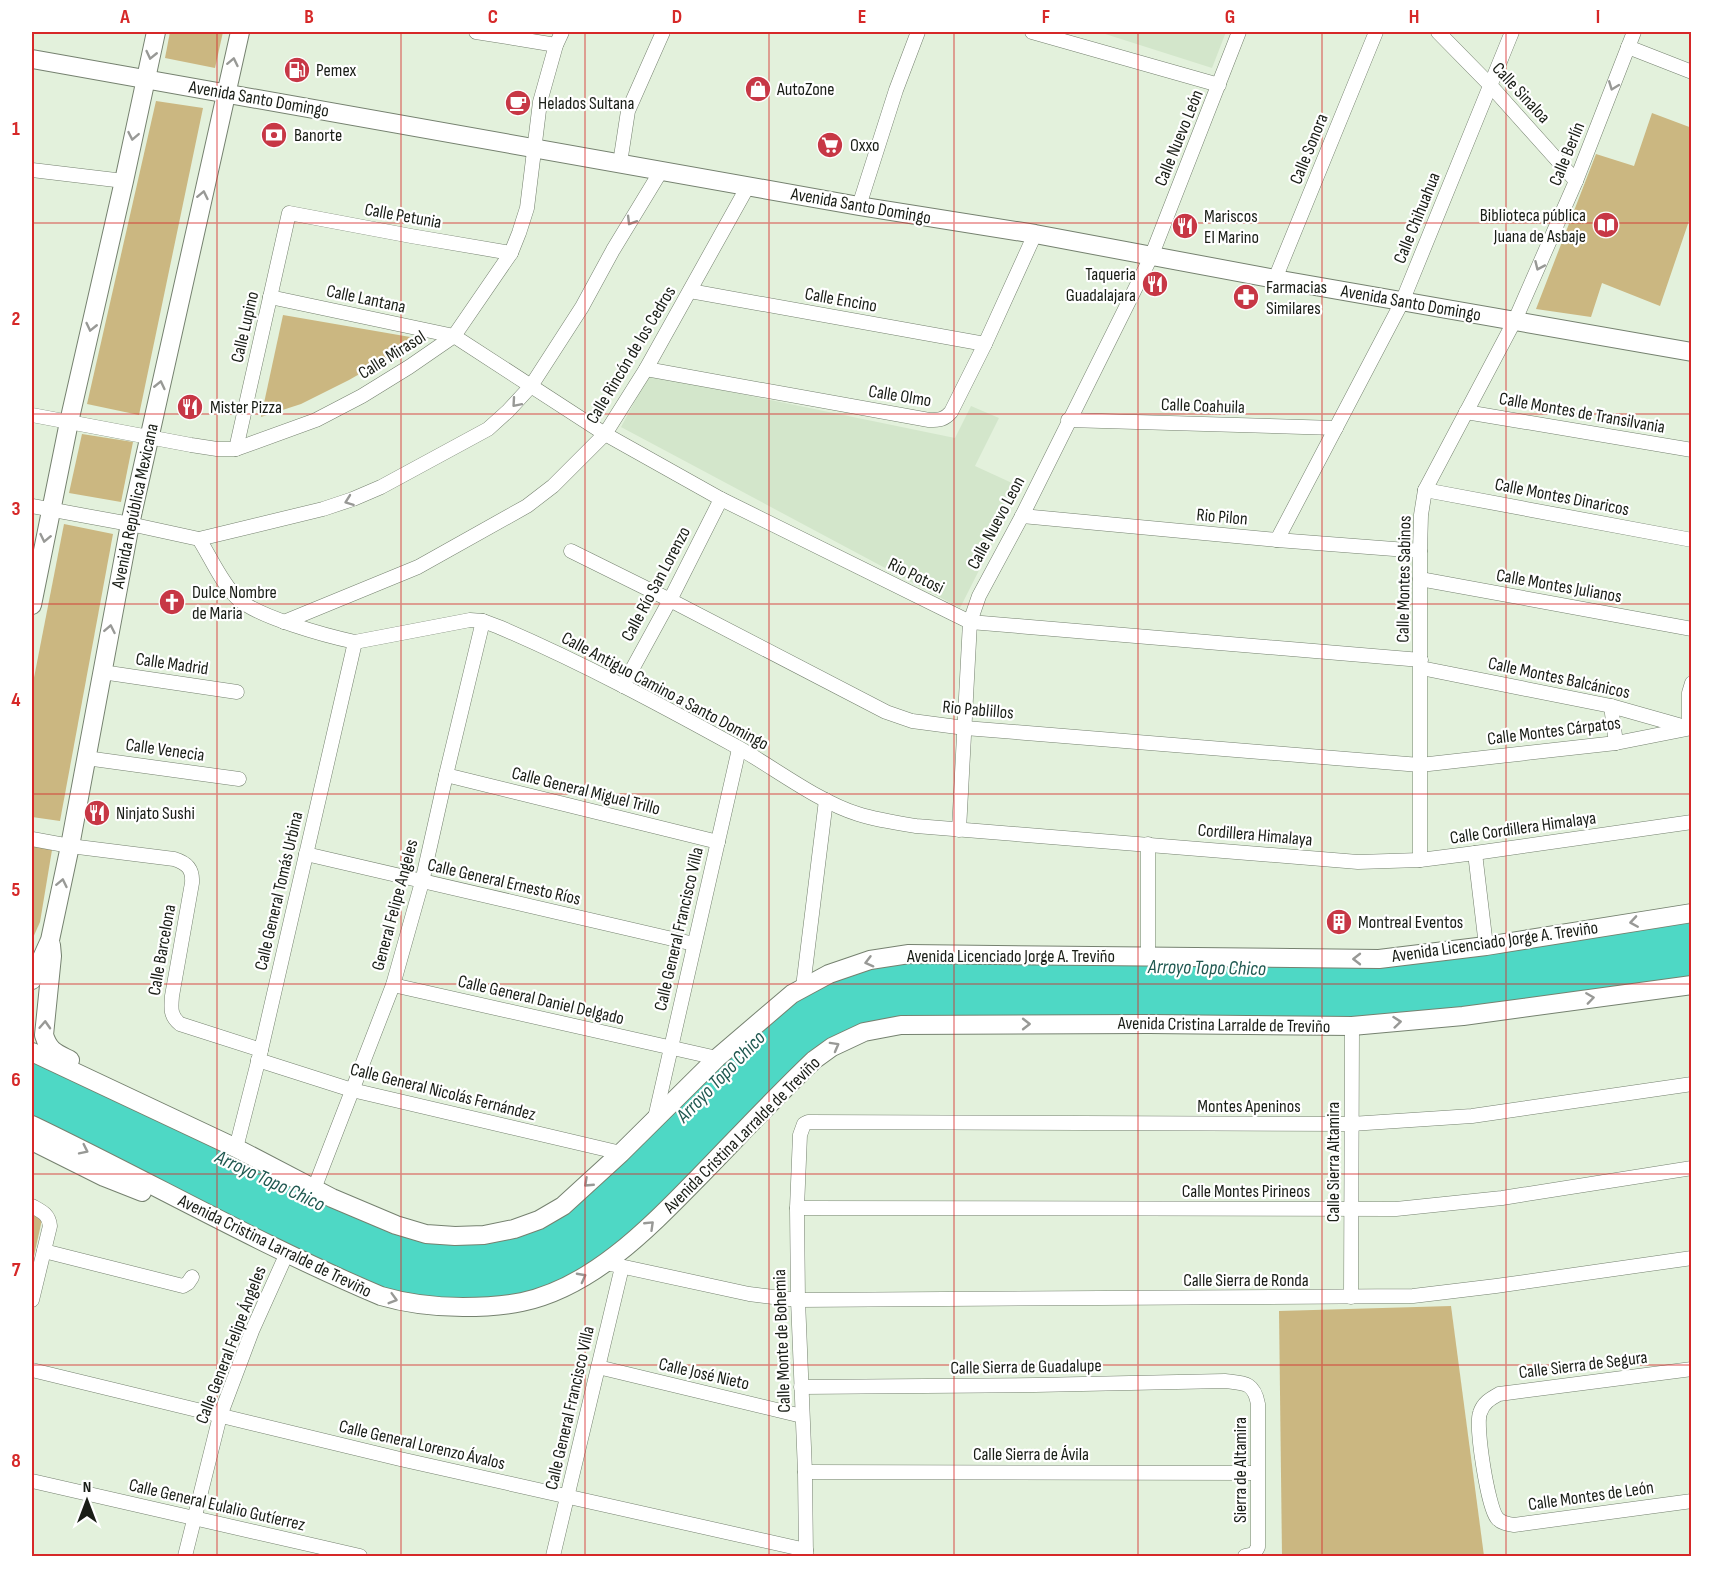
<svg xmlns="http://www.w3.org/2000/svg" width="1723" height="1588" font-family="'Sofia Sans Condensed',sans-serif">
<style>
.built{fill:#d3e6cb}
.green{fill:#cbb781}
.water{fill:#4ed8c5;stroke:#3ea090;stroke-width:1.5}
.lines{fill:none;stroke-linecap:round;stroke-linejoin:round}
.street-casing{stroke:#75816f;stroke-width:15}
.secondary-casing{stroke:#75816f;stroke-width:20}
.street{stroke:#fff;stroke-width:14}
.secondary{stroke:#fff;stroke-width:18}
.oneway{stroke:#989996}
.grid{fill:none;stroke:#d62828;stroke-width:1.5;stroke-opacity:0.55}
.labels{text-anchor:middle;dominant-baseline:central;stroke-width:4.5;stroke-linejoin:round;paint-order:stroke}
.poi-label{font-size:18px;fill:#191d16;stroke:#fff;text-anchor:start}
.street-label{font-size:18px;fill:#191d16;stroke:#fff}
.water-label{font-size:20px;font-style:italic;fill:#205951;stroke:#fff}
.neatline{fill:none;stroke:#d62828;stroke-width:2}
.grid-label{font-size:20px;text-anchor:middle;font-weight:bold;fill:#d62828}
</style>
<rect width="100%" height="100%" fill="#e3f1dc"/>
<g class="built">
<polygon points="1099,32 1226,32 1212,68"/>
<polygon points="649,375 955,438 971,406 999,418 975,466 1021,487 960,608 621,427"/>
</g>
<g class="green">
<polygon points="170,32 223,32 215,68 165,58"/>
<polygon points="156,101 203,108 139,415 87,404"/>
<polygon points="1652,113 1692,128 1691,215 1660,306 1602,283 1591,317 1536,309 1596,154 1634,166"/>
<polygon points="283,315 416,338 407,347 349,380 301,404 261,417"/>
<polygon points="82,434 133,442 121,502 69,493"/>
<polygon points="64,524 113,534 60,821 32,817 32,688"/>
<polygon points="32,846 52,850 40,922 32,940"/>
<polygon points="32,1210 43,1215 32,1265"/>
<polygon points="1451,1306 1484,1556 1282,1556 1279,1311"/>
</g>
<polygon class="water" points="1691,913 1691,985 1463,1016 901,1025 832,1047 636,1240 522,1302 400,1302 32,1125 32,1053 426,1234 539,1220 792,994 870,960 1317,959"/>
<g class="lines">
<g class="street-casing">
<g id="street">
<polyline points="476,32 556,45"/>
<polyline points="1032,32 1219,85"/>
<polyline points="1438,32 1490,85 1576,181"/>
<polyline points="1628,47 1692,72"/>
<polyline points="620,163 628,111 663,32"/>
<polyline points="32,170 124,181"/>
<polyline points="859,206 896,90 918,32"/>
<polyline points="1275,279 1376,32"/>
<polyline points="690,291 985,344"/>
<polyline points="270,297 454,336 605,434 721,499 970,622 1421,660"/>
<path d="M646 369 929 420C939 420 944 420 951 412L985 344 1035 234"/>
<polyline points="1466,412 1692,450"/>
<polyline points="32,415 191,445 217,449 236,449 316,420 362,396 409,367 454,336 511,253 519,233 527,208 540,102 556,45 562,32"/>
<polyline points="1068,420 1336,428"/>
<polyline points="236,449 289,213 411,236 511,253"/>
<polyline points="1425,490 1692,540"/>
<polyline points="32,506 130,524 199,539 323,509 353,499 381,487 488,429 508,411 531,386 582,307 613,250 661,171"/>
<polyline points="1022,516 1277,540 1420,551"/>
<path d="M199 539C211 558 221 582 237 598 257 617 327 636 355 642L470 620 483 621 499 627C581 662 661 705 739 748 776 769 819 802 858 814 877 820 897 823 916 826L1358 862 1420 860 1475 853 1692 822"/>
<polyline points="1277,540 1402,302 1512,32"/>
<polyline points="571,551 670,600 886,712 912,721 965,728 1420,765 1616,743 1692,728"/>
<polyline points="1420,579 1692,629"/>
<polyline points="284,622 418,567 527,506 553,486 605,434 646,369 748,186"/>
<polyline points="1421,668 1611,706 1689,728 1689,693 1692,683"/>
<polyline points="102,672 237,692"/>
<polyline points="623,686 670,600 721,499"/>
<polyline points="1611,706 1616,743"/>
<polyline points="86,758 239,779"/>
<polyline points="446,775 718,842"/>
<polyline points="959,830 970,622 979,596 1022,516 1151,257 1239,32"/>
<path d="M32 839 70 846 174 859C187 863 193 869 192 883L172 996C171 1008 170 1016 180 1024L261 1050"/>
<polyline points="1475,853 1486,946"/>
<polyline points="306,854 694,944"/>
<polyline points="1420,860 1420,551 1421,515 1425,490 1515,320 1576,181 1634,32"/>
<polyline points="1148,957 1148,844"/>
<polyline points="393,985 717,1058"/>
<polyline points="803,987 826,800"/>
<polyline points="258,1060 352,1090 621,1153"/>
<polyline points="655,1118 739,749"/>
<polyline points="236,1148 261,1050 355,642"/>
<polyline points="314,1189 393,985 422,882 446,775 483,621"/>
<path d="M32 1206C41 1211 49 1214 50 1226L32 1300"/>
<polyline points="797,1208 1396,1209 1502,1198 1692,1168"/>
<polyline points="44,1251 183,1286 188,1283 192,1277"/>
<polyline points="606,1263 749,1294 798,1300 1413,1296 1496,1286 1692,1258"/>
<polyline points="1351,1297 1352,1026"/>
<polyline points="598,1367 802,1416"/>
<path d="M1692 1369 1499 1394C1490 1399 1483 1403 1480 1413 1475 1426 1488 1507 1497 1518 1501 1523 1507 1524 1514 1525L1692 1501"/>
<polyline points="32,1370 400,1459 806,1550"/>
<path d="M801 1387 1035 1385 1225 1381C1244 1383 1254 1382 1258 1404V1547L1254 1554 1245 1556"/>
<polyline points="805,1472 1257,1473"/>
<polyline points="32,1481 360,1556"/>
<polyline points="185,1556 220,1416 252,1331 287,1253"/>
<polyline points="553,1556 622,1267"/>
<polyline points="806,1556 805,1472 798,1300 797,1208 800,1135 804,1124 808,1122 1351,1124 1472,1116 1692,1084"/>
</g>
</g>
<g class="secondary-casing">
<g id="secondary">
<polyline points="32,59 859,206 1035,234 1275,279 1692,352"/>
<polyline points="32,605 69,422 124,181 156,32"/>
<path d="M51 945 52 956 44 1035C49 1051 56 1053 70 1060"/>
<polyline points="32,980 50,940 70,846 130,524 240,32"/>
<polyline points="32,1052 236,1148 332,1198 396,1225 426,1234 455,1236 484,1235 514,1229 539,1220 563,1206 621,1153 717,1058 792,994 829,974 870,960 909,954 1379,959 1486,946 1692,913"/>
<path d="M32 1125C149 1181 262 1246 381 1296 408 1304 435 1307 463 1307 482 1307 502 1306 522 1302 593 1287 650 1227 699 1177 737 1138 774 1098 814 1060L832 1047 864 1032 901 1025 1149 1024 1352 1026 1463 1016 1692 985"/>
<polyline points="32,1141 104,1177 142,1192"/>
</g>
</g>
<use href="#street" class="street"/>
<use href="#secondary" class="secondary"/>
</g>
<defs><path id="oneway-chevron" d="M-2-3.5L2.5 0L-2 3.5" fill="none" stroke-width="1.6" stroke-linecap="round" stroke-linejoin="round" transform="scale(1.5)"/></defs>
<g class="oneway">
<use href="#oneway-chevron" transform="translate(151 55) rotate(103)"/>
<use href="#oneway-chevron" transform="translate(233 62) rotate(-78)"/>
<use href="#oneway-chevron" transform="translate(1613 86) rotate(111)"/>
<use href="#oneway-chevron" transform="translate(133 136) rotate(101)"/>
<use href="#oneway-chevron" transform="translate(203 195) rotate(-78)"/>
<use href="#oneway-chevron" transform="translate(631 221) rotate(121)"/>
<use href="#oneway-chevron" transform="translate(1539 266) rotate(114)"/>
<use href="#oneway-chevron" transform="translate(91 327) rotate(103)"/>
<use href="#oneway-chevron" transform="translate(160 385) rotate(-77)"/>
<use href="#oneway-chevron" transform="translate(516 403) rotate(131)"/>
<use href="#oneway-chevron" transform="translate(349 501) rotate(160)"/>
<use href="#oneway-chevron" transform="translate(45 538) rotate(102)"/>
<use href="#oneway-chevron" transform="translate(110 629) rotate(-79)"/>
<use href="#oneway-chevron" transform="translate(62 883) rotate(-78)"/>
<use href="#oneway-chevron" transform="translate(1634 922) rotate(171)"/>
<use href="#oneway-chevron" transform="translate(1357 959) rotate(180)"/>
<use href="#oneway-chevron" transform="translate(869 962) rotate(165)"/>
<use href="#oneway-chevron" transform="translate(1590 998) rotate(-8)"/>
<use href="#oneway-chevron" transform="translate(1397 1022) rotate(-6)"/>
<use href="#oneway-chevron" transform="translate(1026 1024)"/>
<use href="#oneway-chevron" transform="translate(45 1025) rotate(-87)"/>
<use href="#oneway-chevron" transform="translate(835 1046) rotate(-29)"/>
<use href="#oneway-chevron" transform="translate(84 1150) rotate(26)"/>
<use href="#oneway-chevron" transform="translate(588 1183) rotate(137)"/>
<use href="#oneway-chevron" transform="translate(650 1225) rotate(-44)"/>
<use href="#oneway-chevron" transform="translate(582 1277) rotate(-28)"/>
<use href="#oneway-chevron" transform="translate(393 1299) rotate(16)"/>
</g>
<path class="grid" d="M217 32V1556M401 32V1556M585 32V1556M769 32V1556M954 32V1556M1138 32V1556M1322 32V1556M1506 32V1556M32 223H1692M32 414H1692M32 604H1692M32 794H1692M32 984H1692M32 1174H1692M32 1365H1692"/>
<defs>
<g id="fuel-disc" transform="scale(1.35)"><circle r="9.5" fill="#c73745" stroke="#fff"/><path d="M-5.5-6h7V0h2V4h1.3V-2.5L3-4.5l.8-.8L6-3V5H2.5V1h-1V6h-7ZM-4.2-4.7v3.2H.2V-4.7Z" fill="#fff"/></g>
<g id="shop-disc" transform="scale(1.35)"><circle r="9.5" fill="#c73745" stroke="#fff"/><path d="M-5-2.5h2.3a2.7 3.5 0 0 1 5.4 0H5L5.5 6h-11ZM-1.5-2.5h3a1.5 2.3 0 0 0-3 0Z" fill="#fff"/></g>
<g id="cafe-disc" transform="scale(1.35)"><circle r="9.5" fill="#c73745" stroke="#fff"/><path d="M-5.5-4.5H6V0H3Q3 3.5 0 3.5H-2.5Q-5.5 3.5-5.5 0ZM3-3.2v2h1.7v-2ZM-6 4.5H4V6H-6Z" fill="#fff"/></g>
<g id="bank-disc" transform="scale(1.35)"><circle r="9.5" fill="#c73745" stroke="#fff"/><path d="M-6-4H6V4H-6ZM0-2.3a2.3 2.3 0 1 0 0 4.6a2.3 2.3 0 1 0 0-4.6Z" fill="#fff"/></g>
<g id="supermarket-disc" transform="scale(1.35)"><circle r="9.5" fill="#c73745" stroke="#fff"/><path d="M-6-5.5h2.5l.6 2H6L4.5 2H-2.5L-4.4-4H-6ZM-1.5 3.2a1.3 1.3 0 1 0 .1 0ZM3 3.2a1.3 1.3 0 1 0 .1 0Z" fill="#fff"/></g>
<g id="library-disc" transform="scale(1.35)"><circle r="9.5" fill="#c73745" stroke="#fff"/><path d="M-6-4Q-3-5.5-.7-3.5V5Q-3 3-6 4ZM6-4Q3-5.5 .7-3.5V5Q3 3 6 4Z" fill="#fff"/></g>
<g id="restaurant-disc" transform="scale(1.35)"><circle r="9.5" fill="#c73745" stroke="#fff"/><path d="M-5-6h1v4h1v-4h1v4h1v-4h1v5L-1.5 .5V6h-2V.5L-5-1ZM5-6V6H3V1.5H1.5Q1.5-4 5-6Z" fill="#fff"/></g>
<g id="pharmacy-disc" transform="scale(1.35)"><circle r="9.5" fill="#c73745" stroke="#fff"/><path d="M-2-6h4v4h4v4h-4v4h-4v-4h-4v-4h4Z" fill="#fff"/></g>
<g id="church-disc" transform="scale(1.35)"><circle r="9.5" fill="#c73745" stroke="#fff"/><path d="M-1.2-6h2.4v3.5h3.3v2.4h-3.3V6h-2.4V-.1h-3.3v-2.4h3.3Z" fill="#fff"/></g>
<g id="building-disc" transform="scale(1.35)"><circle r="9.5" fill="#c73745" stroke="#fff"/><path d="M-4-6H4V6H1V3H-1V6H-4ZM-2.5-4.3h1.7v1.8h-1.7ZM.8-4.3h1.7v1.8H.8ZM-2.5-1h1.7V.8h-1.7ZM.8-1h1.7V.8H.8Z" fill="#fff"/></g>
</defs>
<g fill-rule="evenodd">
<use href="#fuel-disc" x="297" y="70"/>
<use href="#shop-disc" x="758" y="89"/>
<use href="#cafe-disc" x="518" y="103"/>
<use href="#bank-disc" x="274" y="135"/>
<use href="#supermarket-disc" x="830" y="145"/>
<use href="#library-disc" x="1606" y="225"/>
<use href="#restaurant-disc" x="1185" y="226"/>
<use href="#restaurant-disc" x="1155" y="284"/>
<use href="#pharmacy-disc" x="1246" y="297"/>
<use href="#restaurant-disc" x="190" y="407"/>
<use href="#church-disc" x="172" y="602"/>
<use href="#restaurant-disc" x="97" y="813"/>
<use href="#building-disc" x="1339" y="922"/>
</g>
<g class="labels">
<g class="poi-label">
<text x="316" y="70">Pemex</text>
<text x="777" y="89">AutoZone</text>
<text x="538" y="103">Helados Sultana</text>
<text x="294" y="135">Banorte</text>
<text x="850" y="145">Oxxo</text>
<text x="1586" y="215" text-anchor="end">Biblioteca pública<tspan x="1586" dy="21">Juana de Asbaje</tspan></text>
<text x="1204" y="216">Mariscos<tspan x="1204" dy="21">El Marino</tspan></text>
<text x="1136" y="274" text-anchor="end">Taqueria<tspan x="1136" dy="21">Guadalajara</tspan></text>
<text x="1266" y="287">Farmacias<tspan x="1266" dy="21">Similares</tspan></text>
<text x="210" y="407">Mister Pizza</text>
<text x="192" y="592">Dulce Nombre<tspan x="192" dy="21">de Maria</tspan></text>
<text x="116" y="813">Ninjato Sushi</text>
<text x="1358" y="922">Montreal Eventos</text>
</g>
<g class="street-label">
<text transform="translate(1521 93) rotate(47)">Calle Sinaloa</text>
<text transform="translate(259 99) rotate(10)">Avenida Santo Domingo</text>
<text transform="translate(1179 138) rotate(-68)">Calle Nuevo León</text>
<text transform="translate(1309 149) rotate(-68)">Calle Sonora</text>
<text transform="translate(1567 154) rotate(-68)">Calle Berlín</text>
<text transform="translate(861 206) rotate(10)">Avenida Santo Domingo</text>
<text transform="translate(403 216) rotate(10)">Calle Petunia</text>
<text transform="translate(1417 218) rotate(-68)">Calle Chihuahua</text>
<text transform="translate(366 299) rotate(12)">Calle Lantana</text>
<text transform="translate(841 300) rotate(10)">Calle Encino</text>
<text transform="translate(1411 303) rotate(10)">Avenida Santo Domingo</text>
<text transform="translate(245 327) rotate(-77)">Calle Lupino</text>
<text transform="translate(392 355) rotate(-32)">Calle Mirasol</text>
<text transform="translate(631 355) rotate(-59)">Calle Rincón de los Cedros</text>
<text transform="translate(900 396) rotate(9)">Calle Olmo</text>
<text transform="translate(1203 406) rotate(2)">Calle Coahuila</text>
<text transform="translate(1582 413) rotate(10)">Calle Montes de Transilvania</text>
<text transform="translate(1562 497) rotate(11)">Calle Montes Dinaricos</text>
<text transform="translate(135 506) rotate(-78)">Avenida República Mexicana</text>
<text transform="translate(1222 517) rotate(5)">Rio Pilon</text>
<text transform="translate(996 523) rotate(-62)">Calle Nuevo Leon</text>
<text transform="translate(916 576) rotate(26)">Rio Potosi</text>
<text transform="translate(1404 579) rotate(-89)">Calle Montes Sabinos</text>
<text transform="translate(656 584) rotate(-62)">Calle Río San Lorenzo</text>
<text transform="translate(1559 586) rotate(10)">Calle Montes Julianos</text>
<text transform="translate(172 664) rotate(8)">Calle Madrid</text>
<text transform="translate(1559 678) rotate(12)">Calle Montes Balcánicos</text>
<text transform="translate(665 691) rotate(28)">Calle Antiguo Camino a Santo Domingo</text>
<text transform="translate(978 710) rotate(5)">Rio Pablillos</text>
<text transform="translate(1554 731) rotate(-7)">Calle Montes Cárpatos</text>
<text transform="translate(165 750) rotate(8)">Calle Venecia</text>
<text transform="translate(586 791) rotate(14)">Calle General Miguel Trillo</text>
<text transform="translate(1523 828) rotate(-8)">Calle Cordillera Himalaya</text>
<text transform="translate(1255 835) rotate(5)">Cordillera Himalaya</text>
<text transform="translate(504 882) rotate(13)">Calle General Ernesto Ríos</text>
<text transform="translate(279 891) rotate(-77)">Calle General Tomás Urbina</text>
<text transform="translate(395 905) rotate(-75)">General Felipe Angeles</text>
<text transform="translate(679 929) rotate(-77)">Calle General Francisco Villa</text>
<text transform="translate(1495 942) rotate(-8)">Avenida Licenciado Jorge A. Treviño</text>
<text transform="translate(162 950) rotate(-80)">Calle Barcelona</text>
<text x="1011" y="956">Avenida Licenciado Jorge A. Treviño</text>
<text transform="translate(541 1000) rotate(13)">Calle General Daniel Delgado</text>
<text transform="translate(1224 1025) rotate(1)">Avenida Cristina Larralde de Treviño</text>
<text transform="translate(443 1092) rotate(14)">Calle General Nicolás Fernández</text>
<text x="1249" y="1106">Montes Apeninos</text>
<text transform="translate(742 1135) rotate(-45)">Avenida Cristina Larralde de Treviño</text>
<text transform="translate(1333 1162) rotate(-90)">Calle Sierra Altamira</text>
<text x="1246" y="1191">Calle Montes Pirineos</text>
<text transform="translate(275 1246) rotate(26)">Avenida Cristina Larralde de Treviño</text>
<text x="1246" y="1280">Calle Sierra de Ronda</text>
<text transform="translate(782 1341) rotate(-92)">Calle Monte de Bohemia</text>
<text transform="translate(231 1345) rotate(-69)">Calle General Felipe Ángeles</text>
<text transform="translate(1583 1365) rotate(-7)">Calle Sierra de Segura</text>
<text transform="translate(1026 1367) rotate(-1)">Calle Sierra de Guadalupe</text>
<text transform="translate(704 1374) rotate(13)">Calle José Nieto</text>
<text transform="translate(570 1408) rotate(-77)">Calle General Francisco Villa</text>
<text transform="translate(422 1445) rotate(13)">Calle General Lorenzo Ávalos</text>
<text x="1031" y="1454">Calle Sierra de Ávila</text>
<text transform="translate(1240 1470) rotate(-90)">Sierra de Altamira</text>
<text transform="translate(1591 1496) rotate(-8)">Calle Montes de León</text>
<text transform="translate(217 1505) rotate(13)">Calle General Eulalio Gutíerrez</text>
</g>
<g class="water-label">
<text transform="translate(1207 968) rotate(1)">Arroyo Topo Chico</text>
<text transform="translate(721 1077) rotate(-46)">Arroyo Topo Chico</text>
<text transform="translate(270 1181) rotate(25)">Arroyo Topo Chico</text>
</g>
</g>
<rect width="1723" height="1588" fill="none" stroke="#ffffff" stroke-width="66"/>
<g transform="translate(87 1501)" stroke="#ffffff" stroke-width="4.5" paint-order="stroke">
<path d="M0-4.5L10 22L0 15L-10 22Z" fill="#191d16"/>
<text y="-9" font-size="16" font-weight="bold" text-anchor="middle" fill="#191d16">N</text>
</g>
<rect x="33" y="33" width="1657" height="1522" class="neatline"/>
<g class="grid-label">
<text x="125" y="23">A</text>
<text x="309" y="23">B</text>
<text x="493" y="23">C</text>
<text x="677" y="23">D</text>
<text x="862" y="23">E</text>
<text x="1046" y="23">F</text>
<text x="1230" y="23">G</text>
<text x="1414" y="23">H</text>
<text x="1598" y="23">I</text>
<text x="16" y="135">1</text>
<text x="16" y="325">2</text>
<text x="16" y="515">3</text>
<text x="16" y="706">4</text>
<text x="16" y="896">5</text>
<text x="16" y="1086">6</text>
<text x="16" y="1276">7</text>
<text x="16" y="1467">8</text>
</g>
</svg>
